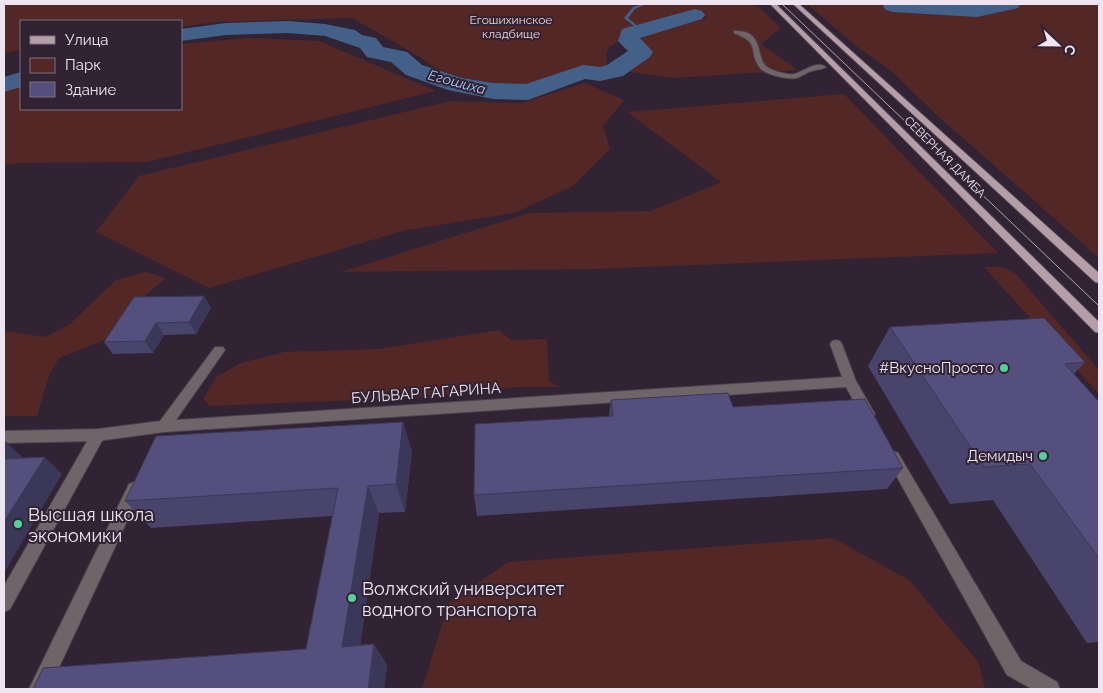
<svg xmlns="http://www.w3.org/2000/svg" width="1103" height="693" font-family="Raleway,sans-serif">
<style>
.green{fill:#532725}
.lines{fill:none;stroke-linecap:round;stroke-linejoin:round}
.stream{fill:#436088;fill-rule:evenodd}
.river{fill:#436088;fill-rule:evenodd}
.lane-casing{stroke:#4b3e4e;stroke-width:2}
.street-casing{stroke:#4b3e4e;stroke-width:2}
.primary-casing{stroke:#4b3e4e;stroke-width:2}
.lane{fill:#6f6468;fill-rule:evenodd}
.street{fill:#6f6468;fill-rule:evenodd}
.primary{fill:#b69ea7;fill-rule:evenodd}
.tram{stroke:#aea4b1;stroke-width:1}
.wall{fill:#48446c}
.shaded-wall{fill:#3b3758}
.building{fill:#544f7d;stroke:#3b3758}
.poi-dot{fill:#51d398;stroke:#312334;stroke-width:2}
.labels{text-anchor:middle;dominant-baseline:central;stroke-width:4;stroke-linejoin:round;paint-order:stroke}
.far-park-label{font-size:12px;fill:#f3cfcb;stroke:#312334}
.far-street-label{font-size:12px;fill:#eee5f0;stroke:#312334}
.far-water-label{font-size:14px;font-style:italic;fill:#a6cbff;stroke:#312334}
.poi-label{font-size:15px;fill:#eee5f0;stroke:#312334;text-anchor:end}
.street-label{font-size:15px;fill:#eee5f0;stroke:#312334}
.near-poi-label{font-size:18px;fill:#eee5f0;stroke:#312334;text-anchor:start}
</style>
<rect width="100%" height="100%" fill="#312334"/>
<g class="green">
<path d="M4 4H751L759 7 781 28 761 44 798 70 674 78 629 72 650 57 641 38 676 23 707 18C704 16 700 13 696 13 682 12 640 25 627 32 620 37 619 42 609 47L606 55 608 68 573 69 552 80 503 88 441 72 420 57 352 18 215 22 181 27V21H21V50L4 53Z"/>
<polygon points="807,4 1099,4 1099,258 939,117 890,70 856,46"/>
<polygon points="249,38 319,41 436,91 147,162 18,163 4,165 4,89 21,87 21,109 181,109 181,44"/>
<polygon points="585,83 624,100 603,126 610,149 573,186 514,213 406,230 209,288 96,232 139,176 450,101 521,103"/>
<polygon points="844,94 998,253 595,269 341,272 529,213 651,211 721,182 627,112"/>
<polygon points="984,267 1003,267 1016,274 1099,370 1099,394"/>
<polygon points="146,272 166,278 137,302 117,335 59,358 49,375 37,416 4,416 4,331 46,337 70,324 116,280"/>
<polygon points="499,330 511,340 547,339 549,381 560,387 514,387 412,398 210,406 203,399 216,377 241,363 284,352 378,349"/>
<polygon points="833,538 909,580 979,663 985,689 422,689 449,602 509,562"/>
</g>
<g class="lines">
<polygon class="stream" points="642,4 646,4 635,9 628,18 641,29 640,31 624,18 633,7"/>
<g class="river">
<polygon points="885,4 1021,4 1018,8 977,17 893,12 886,10 883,6"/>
<polygon points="695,9 702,11 705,15 702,19 640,38 653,52 650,57 623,76 600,81 585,79 528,100 493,99 448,90 406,75 391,62 367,57 360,48 325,36 288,33 226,35 181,41 181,29 226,23 288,21 325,24 355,30 362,35 376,38 383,47 407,52 422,65 462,78 493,83 526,84 583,65 600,67 607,65 628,51 618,41 622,29"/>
<polygon points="21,72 21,87 4,92 4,77"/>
</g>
<g class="lane-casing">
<g id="lane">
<polygon points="98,429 103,431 105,435 103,439 10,609 4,612 4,586 93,431"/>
<polygon points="134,482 139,484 142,489 49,689 29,689 129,484"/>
</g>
</g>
<g class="street-casing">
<g id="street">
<path d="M734 31C765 29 755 58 767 67 773 71 787 75 794 74 804 72 816 60 826 67 822 70 817 69 812 71 807 72 802 76 797 78 788 80 766 75 760 68 747 50 762 44 734 33Z"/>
<polygon points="836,340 840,341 842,344 856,381 875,414 873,418 868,420 863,418 846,387 164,432 98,441 4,443 4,431 98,429 160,421 215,347 223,347 225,350 223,353 176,420 842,377 830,344 832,341"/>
<polygon points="893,451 898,453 1021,661 1057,682 1060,689 1032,689 1007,675 888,461 886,457 888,453"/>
</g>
</g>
<g class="primary-casing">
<g id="primary">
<polygon points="770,4 776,4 1099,322 1099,333 1095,332"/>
<polygon points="793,4 799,4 1099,273 1099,283 1095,282"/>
</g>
</g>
<use href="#lane" class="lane"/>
<use href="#street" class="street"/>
<use href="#primary" class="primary"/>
<polyline class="tram" points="782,4 1099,306"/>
</g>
<g class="wall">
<polygon points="204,296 211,308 196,334 164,335 153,353 113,354 104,342"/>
<polygon points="890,327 1085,362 1074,374 1099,402 1099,642 1087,643 993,500 950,504 868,366"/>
<polygon points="611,400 733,407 903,468 887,489 477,516 474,495 609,416"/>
<polygon points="412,451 405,512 379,513 360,645 374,644 387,665 384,689 33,689 306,649 332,516 151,528 125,501"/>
</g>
<g class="shaded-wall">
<polygon points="204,296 211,308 196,334 189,322"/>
<polygon points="156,323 164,335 153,353 145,341"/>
<polygon points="403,422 412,451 405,512 396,484"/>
<polygon points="4,440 22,457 10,476 4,471"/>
<polygon points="45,457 62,474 4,573 4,522"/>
<polygon points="368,486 379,513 357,668 342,647"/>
<polygon points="374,644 387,665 384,689 368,689"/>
</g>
<g class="building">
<polygon points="204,296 189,322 156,323 145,341 104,342 134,297"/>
<polygon points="1044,318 1085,362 1065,364 1099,402 1099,558 1030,464 984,467 890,327"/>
<polygon points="728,393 733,407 865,399 903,468 474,495 475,424 613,416 611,400"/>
<polygon points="403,422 396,484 368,486 342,647 374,644 368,689 33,689 43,668 306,649 338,488 125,501 156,436"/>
<polygon points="45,457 4,522 4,459"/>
</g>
<g class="poi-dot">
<circle cx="1004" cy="368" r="5"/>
<circle cx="1043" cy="456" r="5"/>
<circle cx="18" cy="524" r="5"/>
<circle cx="352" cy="598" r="5"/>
</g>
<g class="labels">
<g class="far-park-label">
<text x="511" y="20">Егошихинское<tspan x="511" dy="14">кладбище</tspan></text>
</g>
<g class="far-street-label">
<text transform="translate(945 157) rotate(45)">СЕВЕРНАЯ ДАМБА</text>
</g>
<g class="far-water-label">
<text transform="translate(457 82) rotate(15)">Егошиха</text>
</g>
<g class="poi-label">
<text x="994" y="368">#ВкусноПросто</text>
<text x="1033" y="456">Демидыч</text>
</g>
<g class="street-label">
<text transform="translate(426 393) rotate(-4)">БУЛЬВАР ГАГАРИНА</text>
</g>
<g class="near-poi-label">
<text x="28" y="514">Высшая школа<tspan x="28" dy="21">экономики</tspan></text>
<text x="362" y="588">Волжский университет<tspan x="362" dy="21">водного транспорта</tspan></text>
</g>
</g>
<rect width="1103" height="693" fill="none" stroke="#eee5f0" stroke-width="10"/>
<rect x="20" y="20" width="162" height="90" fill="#312334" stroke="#7d717f"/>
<rect x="30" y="36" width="25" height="8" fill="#b69ea7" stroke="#7d717f"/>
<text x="65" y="45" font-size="15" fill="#eee5f0">Улица</text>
<rect x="30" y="58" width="25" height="15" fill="#532725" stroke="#7d717f"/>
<text x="65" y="70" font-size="15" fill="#eee5f0">Парк</text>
<rect x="30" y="82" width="25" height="15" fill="#544f7d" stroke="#7d717f"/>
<text x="65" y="95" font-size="15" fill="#eee5f0">Здание</text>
<g transform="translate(1058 45) rotate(112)" stroke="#312334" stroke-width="4" paint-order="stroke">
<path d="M0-4L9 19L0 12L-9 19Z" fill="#eee5f0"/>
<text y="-8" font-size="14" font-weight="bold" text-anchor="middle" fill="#eee5f0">С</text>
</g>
</svg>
